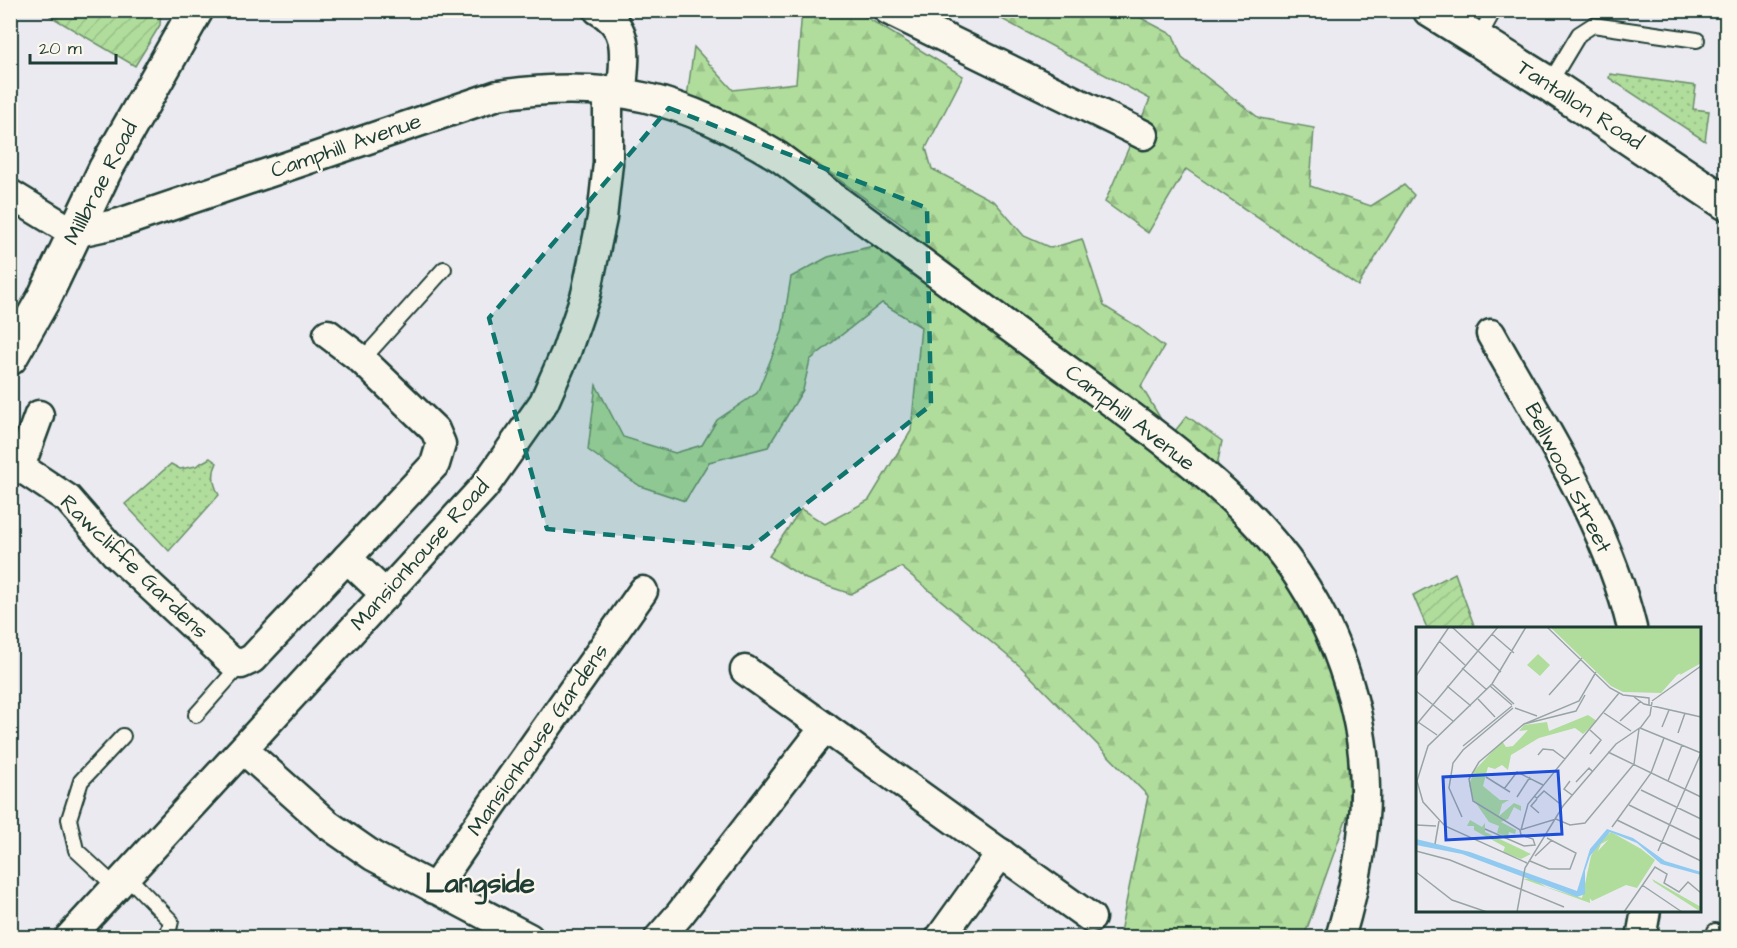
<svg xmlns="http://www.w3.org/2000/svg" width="1737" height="948" font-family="'Architects Daughter',sans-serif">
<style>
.grass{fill:url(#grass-dots);stroke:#688d68;stroke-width:1.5}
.forest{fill:url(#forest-firs);stroke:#688d68;stroke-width:1.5}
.garden{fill:url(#garden-furrows);stroke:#688d68;stroke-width:1.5}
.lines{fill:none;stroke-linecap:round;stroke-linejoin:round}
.service-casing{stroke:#1f3d34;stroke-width:18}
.minor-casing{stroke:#1f3d34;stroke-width:33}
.tertiary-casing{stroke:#1f3d34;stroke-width:38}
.service{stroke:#fbf7ec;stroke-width:14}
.minor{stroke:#fbf7ec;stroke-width:28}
.tertiary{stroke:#fbf7ec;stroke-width:33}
.marked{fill:#0f766e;fill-opacity:0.2;stroke:#0f766e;stroke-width:4.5;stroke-dasharray:12 8;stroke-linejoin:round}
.labels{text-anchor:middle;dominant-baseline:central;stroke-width:4.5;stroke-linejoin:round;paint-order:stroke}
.street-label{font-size:22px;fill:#1f3d34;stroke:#fbf7ec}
.district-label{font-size:28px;font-weight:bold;fill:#1f3d34;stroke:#fbf7ec}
.inset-road{fill:none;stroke:#99a5a5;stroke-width:1.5}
.view{fill:#1d4ed8;fill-opacity:0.15;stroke:#1d4ed8;stroke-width:3}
.inset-edge{fill:none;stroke:#1f3d34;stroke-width:3}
</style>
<defs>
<pattern id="grass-dots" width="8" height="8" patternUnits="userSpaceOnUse" patternTransform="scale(1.5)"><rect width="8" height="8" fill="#b0dd9c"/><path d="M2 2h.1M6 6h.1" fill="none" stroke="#97bf87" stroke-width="1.8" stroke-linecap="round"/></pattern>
<pattern id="forest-firs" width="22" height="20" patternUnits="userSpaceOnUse" patternTransform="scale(1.5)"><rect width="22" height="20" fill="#b0dd9c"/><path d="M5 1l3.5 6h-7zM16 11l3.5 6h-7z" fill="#97bf87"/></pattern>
<pattern id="garden-furrows" width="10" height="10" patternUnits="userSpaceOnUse" patternTransform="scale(1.5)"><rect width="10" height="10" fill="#b0dd9c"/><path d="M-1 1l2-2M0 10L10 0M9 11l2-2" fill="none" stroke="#97bf87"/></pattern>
</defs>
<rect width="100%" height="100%" fill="#ebeaf1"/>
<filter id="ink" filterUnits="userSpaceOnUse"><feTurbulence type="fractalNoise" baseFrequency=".0167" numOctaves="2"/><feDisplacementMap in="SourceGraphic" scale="12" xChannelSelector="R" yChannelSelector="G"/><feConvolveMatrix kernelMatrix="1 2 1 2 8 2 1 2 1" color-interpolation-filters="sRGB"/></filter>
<g filter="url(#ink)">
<g class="grass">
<polygon points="1610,74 1696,86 1693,109 1709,111 1705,141 1609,78"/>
<path d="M210 458 217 463C211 474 213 484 219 495L169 551 125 504 171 464 180 469 196 466Z"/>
</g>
<g class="forest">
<polygon points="802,11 856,11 963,76 926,148 932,169 995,202 1024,236 1051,248 1082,239 1104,306 1138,327 1164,347 1141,386 1171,436 1187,416 1222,441 1212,490 1298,593 1347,712 1349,811 1304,937 1119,937 1148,796 1021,667 901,567 851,594 806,579 769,556 801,509 825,524 869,500 911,431 921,327 882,303 810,360 803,390 768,447 709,462 685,501 640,486 588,450 596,385 623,437 675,453 702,445 717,420 757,393 782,332 791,277 828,257 873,246 909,230 817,164 687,97 694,47 733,90 796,83"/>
<polygon points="987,11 1128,11 1173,35 1182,58 1259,118 1314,128 1310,186 1371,206 1404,185 1414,195 1358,286 1186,169 1148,233 1105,202 1150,99"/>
</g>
<g class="garden">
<polygon points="53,10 161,10 161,11 160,25 135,66 50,16"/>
<polygon points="1455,573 1475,628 1427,628 1413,595"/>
</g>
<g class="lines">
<g class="service-casing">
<g id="service">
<polyline points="1478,39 1494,10"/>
<polyline points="1549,84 1579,34 1593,25 1697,40"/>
<polyline points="362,360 444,269"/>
<polyline points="196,715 241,664"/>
<polyline points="127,876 171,921 167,938"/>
<polyline points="116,887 76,850 69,819 81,781 123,736"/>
<polyline points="1713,938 1715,931"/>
</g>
</g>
<g class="minor-casing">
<g id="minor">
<path d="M598 10C632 28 624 58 622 91"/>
<polyline points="888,10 1144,135"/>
<path d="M10 194 74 233 120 223 498 95C613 78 681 98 779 157 872 225 965 294 1058 363 1129 415 1206 467 1265 533 1326 601 1364 697 1365 788 1366 838 1354 890 1340 938"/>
<polyline points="328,334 362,360 435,430 441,444 435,464 347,558"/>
<path d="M1491 334C1544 429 1606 521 1632 628"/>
<polyline points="20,467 68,499 115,553 231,661 241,664 252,659 347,558 386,595"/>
<polyline points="10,472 20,467 39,415"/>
<polyline points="745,670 1091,918"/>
<polyline points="244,750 327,824 373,856 529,938"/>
<path d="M434 889C502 789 573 691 643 591"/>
<polyline points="69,938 484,487 544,402 566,352 586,294 602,218 608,163 608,90"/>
<polyline points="659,938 680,914 825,727"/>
<polyline points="940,938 1001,853"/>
<polyline points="1641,938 1646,910"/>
</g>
</g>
<g class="tertiary-casing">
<g id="tertiary">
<polyline points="1430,10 1549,84 1726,203"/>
<polyline points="10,358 44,298 105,170 196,10"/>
</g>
</g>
<use href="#service" class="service"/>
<use href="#minor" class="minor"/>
<use href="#tertiary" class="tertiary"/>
</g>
</g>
<path class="marked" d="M669 108 927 208 931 405 750 548 547 529 489 318Z"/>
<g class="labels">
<g class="street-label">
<text transform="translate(1580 105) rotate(33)">Tantallon Road</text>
<text transform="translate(346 146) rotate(-19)">Camphill Avenue</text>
<text transform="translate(101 183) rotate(-63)">Millbrae Road</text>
<text transform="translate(1130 418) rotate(38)">Camphill Avenue</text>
<text transform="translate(1568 478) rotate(63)">Bellwood Street</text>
<text transform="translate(420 555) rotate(-48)">Mansionhouse Road</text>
<text transform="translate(134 567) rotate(44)">Rawcliffe Gardens</text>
<text transform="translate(538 740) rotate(-55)">Mansionhouse Gardens</text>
</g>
<g class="district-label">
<text x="480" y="883">Langside</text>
</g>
</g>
<g transform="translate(1416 627)">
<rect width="285" height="285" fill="#ebeaf1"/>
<path d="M134 0H285V36L261 48 245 66 207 65 195 59ZM122 27 134 38 124 49 111 38ZM194 211 225 222 239 233 221 261 210 258 176 274 170 266 172 243 181 225Z" fill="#b0dd9c"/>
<path d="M163 0H171L181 30 175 23 170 29 152 12 157 4 155 14H163ZM174 0H213L214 12 236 10 235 0H239L241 8 236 13 214 15 220 56 228 60 207 56 211 47 204 28 200 37 193 31 191 34 202 58 194 53 183 40ZM255 25 265 31 281 27 285 36 264 48 266 41 246 34ZM172 88 181 94 167 107 159 101 123 111 95 128 92 143 86 138 79 142 72 140 67 159 84 173H93L86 177 83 189 98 176 105 179V184L98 180 92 192 85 195 100 203 99 207 93 205 92 210 81 206 83 199 73 195 57 172 53 158 58 144 86 114 90 120 97 119 112 103 103 104 108 98 131 95 133 104ZM54 193 66 200 69 196V205L115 227 105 232 87 225 89 220 58 203V199H51ZM195 205 227 223 194 212 185 217 173 244 174 276 107 252 116 251 130 260 166 271 175 229 183 215ZM236 252 285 280V285L238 255Z" fill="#b0dd9c"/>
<path d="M213 0H235L236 10 214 12Z" fill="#b0dd9c"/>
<path d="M191 202 217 211 249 234 285 245V248L245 237 221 216 194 205 174 229 169 244V267L161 270 46 227 0 218V212L54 225 161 264 174 222Z" fill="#90caf0"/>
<path class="inset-road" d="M36 0 85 45M110 0 76 57 12 119 1 154 7 175 29 199 111 236M131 0 194 61 207 68 233 71V78M76 7 98 26M23 14 49 38M46 41 71 63M180 45 163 74 108 97 63 135 53 152 57 174 104 203 140 192 154 198 169 196 218 137 223 102M0 49 33 0M76 57 98 77M31 59 55 79M74 59 96 78M0 64 37 94M133 68 166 31M218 70 228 77 285 90M62 72 79 90M236 74 285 39M99 81 121 89M188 86 215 104M204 94 225 74M2 95 21 108M108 97 160 84 169 68M0 98 82 0M246 100 253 83M224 101 285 126M174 103 185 113 174 127M262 106 269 86M47 119 96 79M192 125 285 170M122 128 127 122 137 123 149 132M70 150 94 165M154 154 148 162 156 168M252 154 266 118M160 155 173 141 176 144M88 162 101 145 127 158M225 163 285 192M118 169 121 171 128 164 143 176M101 170 114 150M121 172 115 179 123 186M213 178 285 213M46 190 33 161 37 136 47 123 97 81M201 193 285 234M0 198 20 199M196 200 235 146 248 111M69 202 108 219 119 218 117 212 105 208 104 203M105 203 112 177 203 66M19 217 23 194M0 224 34 233 148 280M242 224 285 126M119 229 136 213M114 234 133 242H154L160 226 131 211M0 245 36 273 71 285M226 258 266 285M101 285 109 241 147 179 200 117 225 100 234 88 236 75M208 285 239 240 251 247 248 256 263 265 272 255 285 266"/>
<path class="view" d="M142 144 146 207 30 213 27 150Z"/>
<rect width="285" height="285" class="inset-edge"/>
</g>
<rect width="1737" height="948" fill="none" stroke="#fbf7ec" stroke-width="36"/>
<rect x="18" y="18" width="1701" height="912" fill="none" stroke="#1f3d34" stroke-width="2" filter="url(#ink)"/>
<path d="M30 54v9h86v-9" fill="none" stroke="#1f3d34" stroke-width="3"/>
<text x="39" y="54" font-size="18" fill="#1f3d34" stroke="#fbf7ec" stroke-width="4.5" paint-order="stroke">20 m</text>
</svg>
